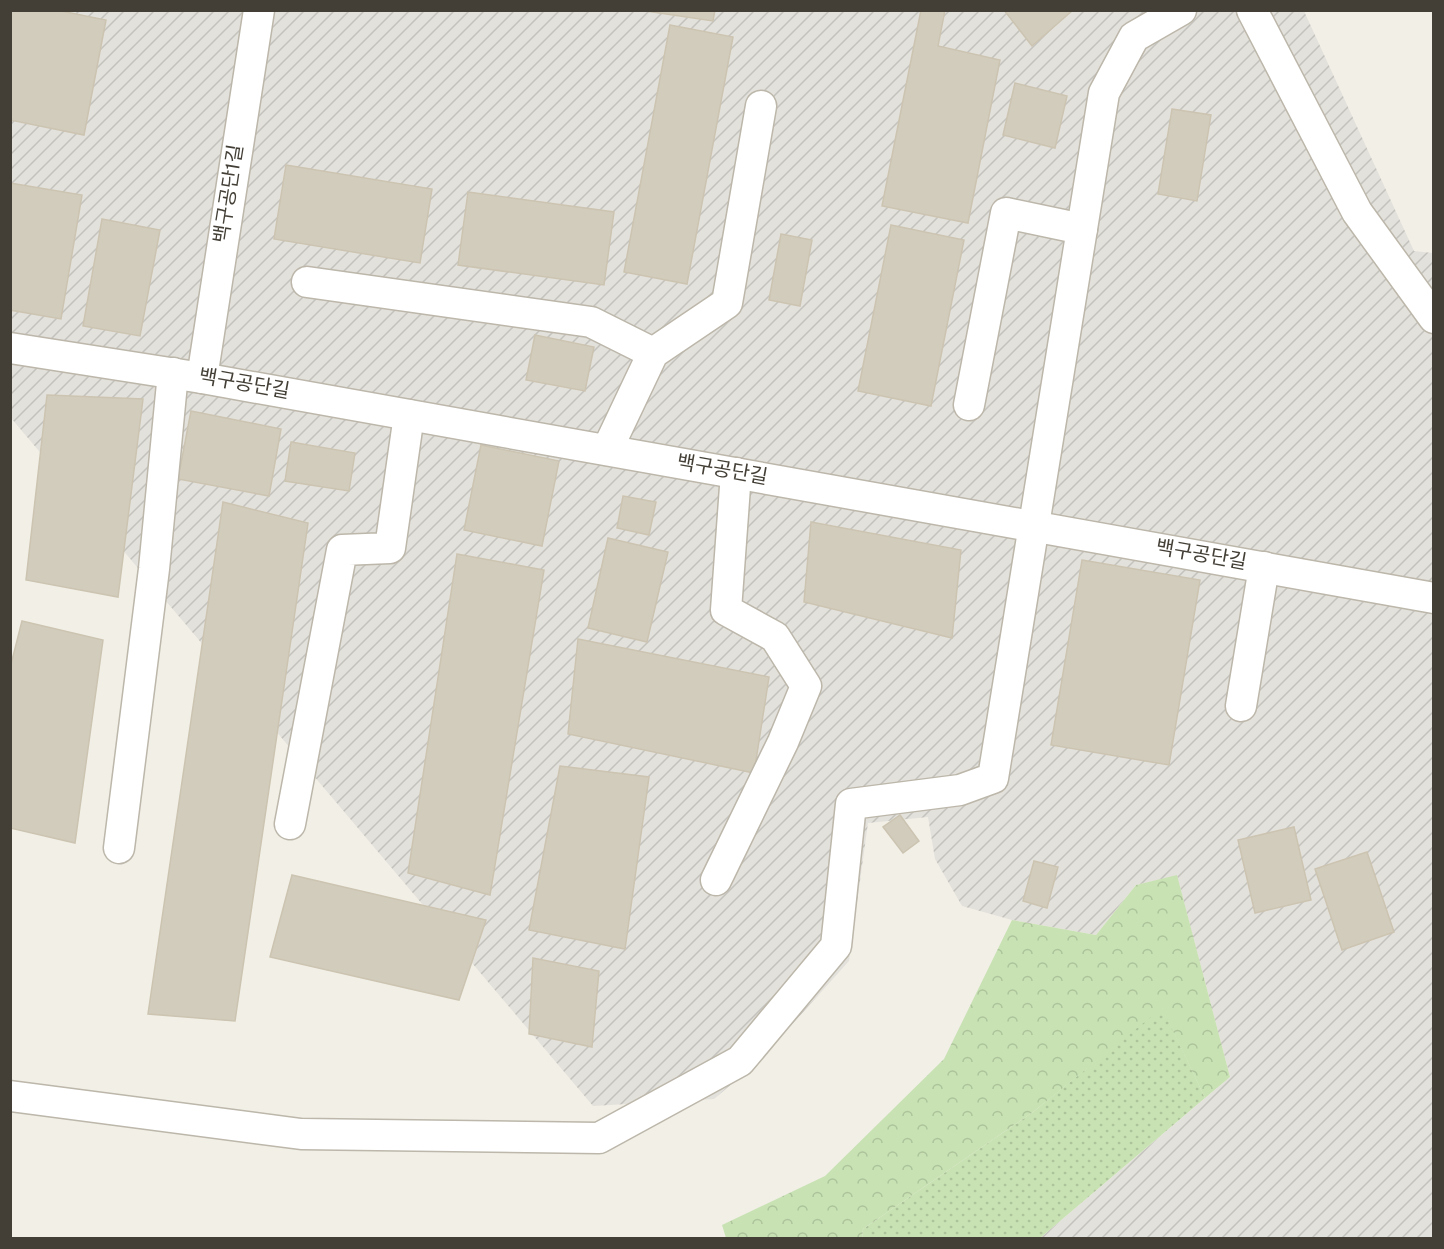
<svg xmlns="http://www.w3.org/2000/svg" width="1444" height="1249" font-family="Overpass,'Noto Sans KR',sans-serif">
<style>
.industrial{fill:url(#industrial-furrows)}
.grass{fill:url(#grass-dots)}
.forest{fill:url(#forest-crowns)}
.building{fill:#d2ccbd;stroke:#ccc4b1;stroke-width:1.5}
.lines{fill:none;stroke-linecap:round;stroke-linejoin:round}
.minor-casing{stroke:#bcb7aa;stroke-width:33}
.minor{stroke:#fff;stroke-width:30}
.labels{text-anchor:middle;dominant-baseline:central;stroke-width:4.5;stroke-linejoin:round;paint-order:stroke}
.street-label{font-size:20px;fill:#433f36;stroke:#fff}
</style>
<defs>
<pattern id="industrial-furrows" width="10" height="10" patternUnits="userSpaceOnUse" patternTransform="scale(1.5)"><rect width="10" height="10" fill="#e3e1db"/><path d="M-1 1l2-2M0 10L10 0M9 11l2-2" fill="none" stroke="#c4c2bd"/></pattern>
<pattern id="grass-dots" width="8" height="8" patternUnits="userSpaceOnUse" patternTransform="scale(1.5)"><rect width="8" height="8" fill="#c8e2b3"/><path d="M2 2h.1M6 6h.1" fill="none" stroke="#adc39b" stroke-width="1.8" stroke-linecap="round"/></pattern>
<pattern id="forest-crowns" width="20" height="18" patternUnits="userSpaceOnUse" patternTransform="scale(1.5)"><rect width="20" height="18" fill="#c8e2b3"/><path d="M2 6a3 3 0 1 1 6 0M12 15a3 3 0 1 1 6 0" fill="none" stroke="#adc39b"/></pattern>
</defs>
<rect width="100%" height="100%" fill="#f1efe6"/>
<polygon class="industrial" points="10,11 1304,11 1414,251 1433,253 1433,1238 1040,1238 1230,1077 1177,876 1136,885 1096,935 1012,920 962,906 935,859 928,817 868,823 849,961 761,1059 714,1099 593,1106 11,418"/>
<polygon class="grass" points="1162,1007 1205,1098 1040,1238 862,1238 863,1229 1033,1112"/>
<polygon class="forest" points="1177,875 1230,1077 1205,1098 1162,1008 1033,1112 863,1229 862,1238 726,1238 722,1225 825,1176 944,1059 1012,920 1096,935 1136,885"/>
<g class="building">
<polygon points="10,10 56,10 106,20 84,135 10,120"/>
<polygon points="639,10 715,10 713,21"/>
<polygon points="921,10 945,10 938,46 1000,60 968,223 882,206"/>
<polygon points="1004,10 1073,10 1032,46"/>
<polygon points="670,25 733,37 687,284 624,272"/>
<polygon points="1015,83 1067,96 1055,148 1003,135"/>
<polygon points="1172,109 1211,115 1197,201 1158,194"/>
<polygon points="286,165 432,189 420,263 274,239"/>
<polygon points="10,183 82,195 61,319 10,310"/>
<polygon points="468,192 614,212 604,285 458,265"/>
<polygon points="102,219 160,230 140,336 83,326"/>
<polygon points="891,225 964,240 931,406 858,391"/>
<polygon points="781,234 812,240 800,306 769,300"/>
<polygon points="535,335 594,347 585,391 526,380"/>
<polygon points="47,395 143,399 118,597 26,580"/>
<polygon points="191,411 281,429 269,496 178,479"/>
<polygon points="291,442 355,453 349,491 285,481"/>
<polygon points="481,445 559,461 542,546 464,530"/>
<polygon points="623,496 656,502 649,535 617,528"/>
<polygon points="223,502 308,523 235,1021 148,1014"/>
<polygon points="811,522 961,550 952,638 804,602"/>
<polygon points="608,538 668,552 647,642 588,628"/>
<polygon points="457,554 544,570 490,895 408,873"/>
<polygon points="1082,560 1200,580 1169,765 1051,745"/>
<polygon points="22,621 103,640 75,843 10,828 10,668"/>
<polygon points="578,639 769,677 754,773 568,734"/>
<polygon points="560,766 649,777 625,949 529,930"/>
<polygon points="900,815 919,841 903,853 883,827"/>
<polygon points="1294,827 1311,900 1255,913 1238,840"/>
<polygon points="1367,852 1394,932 1342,950 1315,869"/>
<polygon points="1034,861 1058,867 1047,908 1023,901"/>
<polygon points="292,875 486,920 459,1000 270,957"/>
<polygon points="533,958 599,971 592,1047 529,1034"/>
</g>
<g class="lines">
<g class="minor-casing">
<g id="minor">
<polyline points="1252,10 1357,212 1434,318"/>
<polyline points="307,282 591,322 653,353"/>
<polyline points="10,348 202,378 1434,598"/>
<polyline points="202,378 259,10"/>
<polyline points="969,405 1006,213 1082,229"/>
<polyline points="607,450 653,353 727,303 761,106"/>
<polyline points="1241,706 1264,567"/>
<polyline points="290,824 342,550 390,548 409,415"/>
<polyline points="119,848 154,569 173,373"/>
<polyline points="716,880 783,742 806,686 775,637 726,610 736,473"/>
<polyline points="10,1096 301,1134 599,1138 740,1061 836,946 851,804 960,790 993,778 1104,93 1134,37 1181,10"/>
</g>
</g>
<use href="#minor" class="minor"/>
</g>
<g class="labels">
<g class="street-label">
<text transform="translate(230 194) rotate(-81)">백구공단1길</text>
<text transform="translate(244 385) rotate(10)">백구공단길</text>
<text transform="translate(722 471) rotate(10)">백구공단길</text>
<text transform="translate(1201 556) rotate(10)">백구공단길</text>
</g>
</g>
<rect width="1444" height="1249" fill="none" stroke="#433f36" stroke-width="24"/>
</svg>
